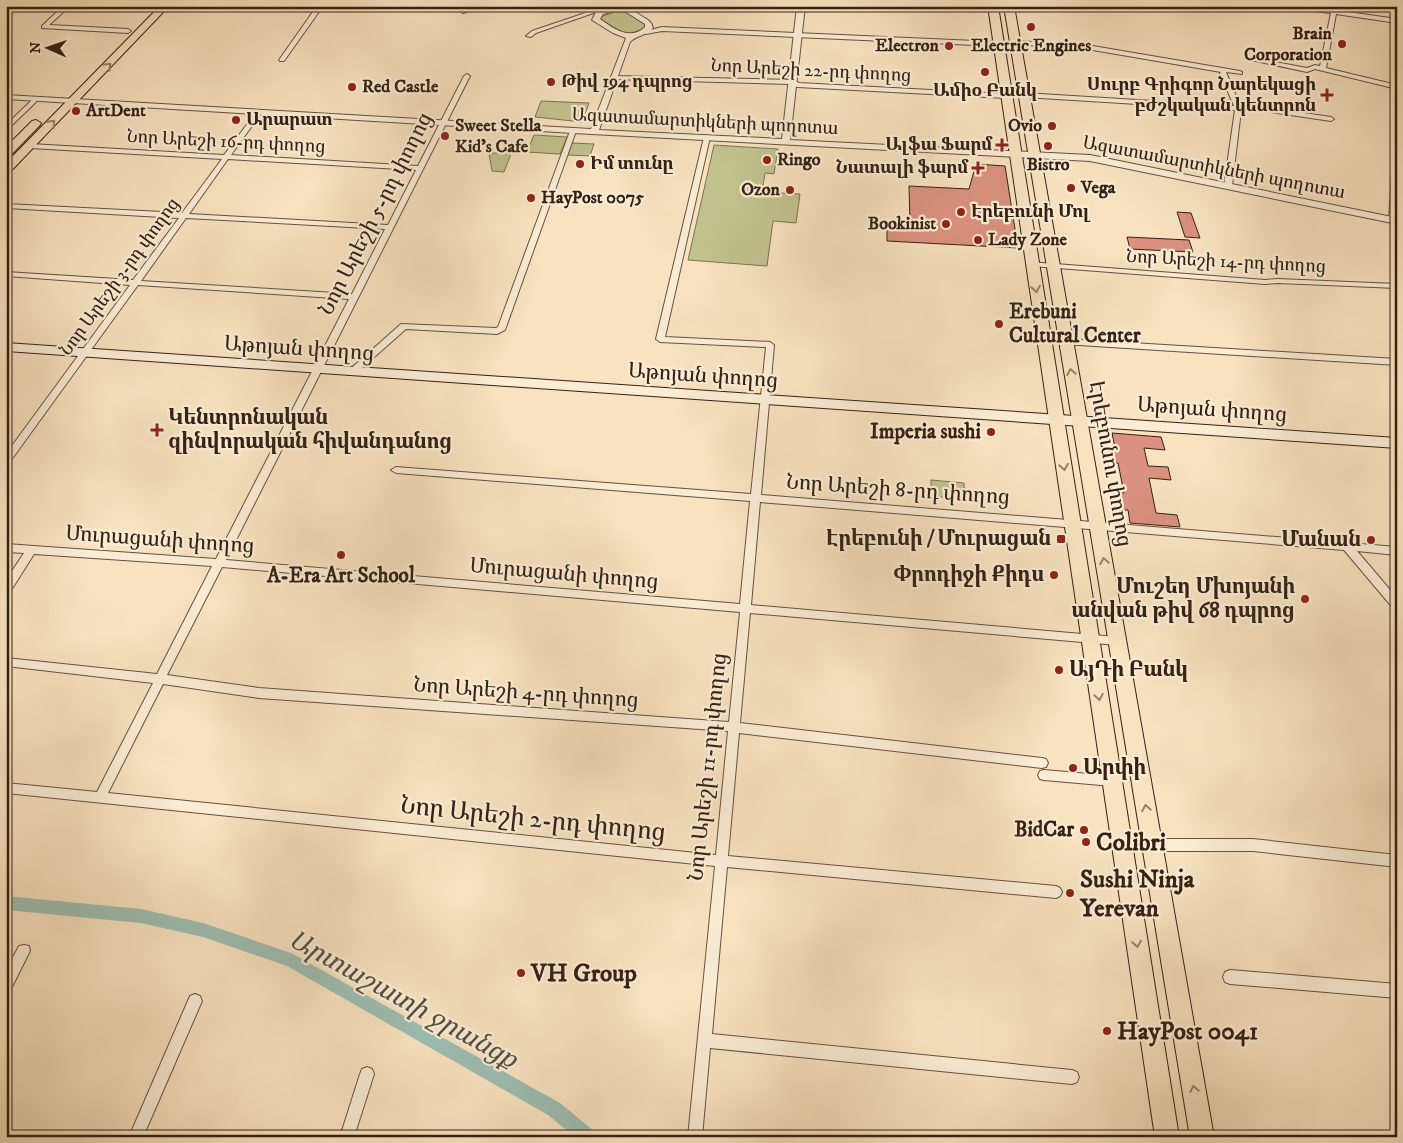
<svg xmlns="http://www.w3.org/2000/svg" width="1403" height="1143" font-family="'IM FELL DW Pica','Noto Serif Armenian',serif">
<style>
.green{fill:#c2c28f;stroke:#7c7252}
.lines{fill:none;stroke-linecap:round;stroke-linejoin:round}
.canal{fill:#9dbeb2;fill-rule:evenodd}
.building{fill:#da917f;stroke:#352114}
.minor-casing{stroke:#66513f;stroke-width:2}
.tertiary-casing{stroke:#66513f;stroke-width:2}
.secondary-casing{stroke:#352114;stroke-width:2}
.primary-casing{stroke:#352114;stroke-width:2}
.minor{fill:#faecd5;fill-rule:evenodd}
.tertiary{fill:#faecd5;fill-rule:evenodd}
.secondary{fill:#faecd5;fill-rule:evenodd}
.primary{fill:#f8e2bf;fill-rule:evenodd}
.oneway{stroke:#96826a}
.poi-dot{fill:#8f2418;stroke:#faecd5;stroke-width:2}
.labels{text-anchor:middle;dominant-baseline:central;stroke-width:4.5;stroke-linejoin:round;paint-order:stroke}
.far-poi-label{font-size:18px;font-weight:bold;fill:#352114;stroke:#faecd5;text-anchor:start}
.far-street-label{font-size:18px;fill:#352114;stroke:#faecd5}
.street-label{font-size:21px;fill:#352114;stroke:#faecd5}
.poi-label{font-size:21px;font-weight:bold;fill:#352114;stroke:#faecd5;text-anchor:end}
.near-street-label{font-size:25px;fill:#352114;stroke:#faecd5}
.near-poi-label{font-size:25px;font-weight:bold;fill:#352114;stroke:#faecd5;text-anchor:start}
.near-water-label{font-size:26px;font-style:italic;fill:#545043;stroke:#faecd5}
</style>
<rect width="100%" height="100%" fill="#f8e2bf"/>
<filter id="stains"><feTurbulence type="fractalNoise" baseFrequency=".004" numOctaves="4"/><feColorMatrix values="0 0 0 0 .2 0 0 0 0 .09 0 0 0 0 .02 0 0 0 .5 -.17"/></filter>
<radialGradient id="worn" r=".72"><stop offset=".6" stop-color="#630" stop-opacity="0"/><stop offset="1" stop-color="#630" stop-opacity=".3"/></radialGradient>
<g class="green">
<polygon points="618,11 628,13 647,26 644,29 625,35 599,20 600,17"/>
<polygon points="541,101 589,103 582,122 535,117"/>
<polygon points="534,135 567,137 560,154 527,152"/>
<polygon points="572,143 594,144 590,156 568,155"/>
<polygon points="714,145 778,149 774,174 765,173 762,192 800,194 796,223 773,221 767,266 688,260"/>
<polygon points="499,150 512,151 504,172 492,171 489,153 498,153"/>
<polygon points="931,480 964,483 965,499 931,496"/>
</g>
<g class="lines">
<polygon class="canal" points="6,896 141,909 203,923 291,953 560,1103 594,1131 596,1137 575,1137 548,1115 287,966 203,937 141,923 6,910"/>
</g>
<g class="building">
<polygon points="976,164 1005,166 1018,248 887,241 887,222 910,223 909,186 969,189"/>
<polygon points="1177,212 1191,213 1200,238 1185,237"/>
<polygon points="1127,237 1189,240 1193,252 1130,249"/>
<polygon points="1112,433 1161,437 1165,450 1144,448 1148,466 1168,467 1171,480 1149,478 1156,513 1177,515 1180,527 1130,523 1128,510 1123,510 1119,493 1124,493 1118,463 1114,463 1111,447 1115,448"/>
</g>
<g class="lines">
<g class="minor-casing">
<g id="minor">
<polygon points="63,6 70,6 49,25 128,29 131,31 128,33 42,28 42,26"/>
<polygon points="317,6 323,6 284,61 280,61 279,60"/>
<polygon points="342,6 351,6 352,7 349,9"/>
<polygon points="474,6 484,6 463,13 460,11"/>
<polygon points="1178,6 1313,7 1397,19 1397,23 1336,14 1326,68 1397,85 1397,89 1315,69 1307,72 1246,59 1249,57 1307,68 1315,65 1320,66 1331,13 1313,11 1181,8"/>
<polygon points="597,9 602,10 536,33 531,37 526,36 532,31"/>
<polygon points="662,27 998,42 1001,44 998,46 662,31 646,34 643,32"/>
<polygon points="1015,41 1087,45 1240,71 1242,72 1242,74 1226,72 1240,106 1250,105 1331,117 1334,119 1331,121 1250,109 1241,110 1232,186 1228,188 1224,186 1235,110 1024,97 1021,95 1024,93 1234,106 1220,73 1221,72 1087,49 1013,44 1013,42"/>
<path d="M467 74 470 76 226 560 740 604 750 501 396 473 391 470 396 467 751 494 766 347 660 342 656 339 704 137 707 135 710 137 665 337 770 342 774 345 761 495 1397 547V555L1357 551 1397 598V609L1393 608 1344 550 760 502 751 605 1117 637 1121 638 1122 641 1121 644 1117 645 750 613 740 723 1042 758 1046 759 1048 763 1046 767 1042 768 739 733 728 856 1056 886 1060 888 1062 892 1060 896 1056 898 727 867 712 1034 1072 1070 1077 1072 1079 1077 1077 1082 1072 1084 710 1048 702 1137H688L715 866 6 793V783L97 792 153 683 6 666V658L157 674 212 566 34 554 10 592 6 593V580L24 553 6 552V544L216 559 349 299 138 285 9 463 6 464V454L130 285 6 276V272L133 280 179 218 6 208V204L182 213 222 159 30 148 27 146 30 144 224 155 257 111 259 110 262 112 231 155 418 166 464 76ZM228 159 416 170 388 225 189 214ZM186 218 385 229 352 294 141 281ZM222 567 740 612 729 722 259 688 167 675ZM163 684 259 698 728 731 716 855 108 793Z"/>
<polygon points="614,76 793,80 799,83 1006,94 1009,96 1006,98 797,87 791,84 612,79 612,77"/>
<polygon points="35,97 40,98 6,131 6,125"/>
<polygon points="573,129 576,131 505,330 497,334 406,329 354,375 348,375 348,371 401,324 496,328 498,327 570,131"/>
<polygon points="1397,139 1397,218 1396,222 1393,222 1389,220 1394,141"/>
<polygon points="1029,262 1265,280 1278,279 1397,284 1397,288 1278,283 1265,284 1032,266 1029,266"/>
<polygon points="1066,339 1397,359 1397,365 1063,344 1063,340"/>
<polygon points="1044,770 1112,776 1116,777 1118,781 1116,785 1112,786 1044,780 1040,779 1038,775 1040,771"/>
<polygon points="1152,839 1253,839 1397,855 1397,867 1253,851 1152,851 1148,849 1146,845 1148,841"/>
<polygon points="24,945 29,946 30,951 11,989 6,990 6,970 19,946"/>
<polygon points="1230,970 1397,984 1397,998 1230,984 1225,982 1223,977 1225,972"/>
<polygon points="195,994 200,996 202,1001 143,1137 129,1137 190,996"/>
<polygon points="367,1067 372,1069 374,1074 354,1137 340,1137 360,1074 362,1069"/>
</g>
</g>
<g class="tertiary-casing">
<path id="tertiary" d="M797 6H805L790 140 1090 155 1397 218V224L1090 161 573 133 6 99V95L591 129 626 38 613 33 592 20 597 10C617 6 626 5 643 17 648 20 651 21 653 28 646 36 635 36 630 42L599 130 782 139ZM614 11 626 12 645 24V27C630 41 614 29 600 19L603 14Z"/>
</g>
<g class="secondary-casing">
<polygon id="secondary" points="6,343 1397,438 1397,448 6,351"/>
</g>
<g class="primary-casing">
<g id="primary">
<polygon points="160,6 169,6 10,172 6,173 6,163"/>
<polygon points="988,6 998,6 1179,1137 1155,1137"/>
<polygon points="1004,6 1014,6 1214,1137 1190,1137"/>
<polygon points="36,120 41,123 40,125 10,156 6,157 6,147 32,121"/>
</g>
</g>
<use href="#minor" class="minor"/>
<use href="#tertiary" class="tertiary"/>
<use href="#secondary" class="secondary"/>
<use href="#primary" class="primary"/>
</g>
<defs><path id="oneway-chevron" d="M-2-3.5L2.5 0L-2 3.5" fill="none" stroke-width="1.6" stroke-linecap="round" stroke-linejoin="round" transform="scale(1.25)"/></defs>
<g class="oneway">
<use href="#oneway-chevron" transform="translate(108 66) rotate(-45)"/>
<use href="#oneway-chevron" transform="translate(52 123) rotate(-47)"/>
<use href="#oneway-chevron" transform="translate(1036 289) rotate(81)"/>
<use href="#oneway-chevron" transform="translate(1071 372) rotate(-100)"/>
<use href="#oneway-chevron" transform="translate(1064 467) rotate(81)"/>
<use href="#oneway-chevron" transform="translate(1104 561) rotate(-100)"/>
<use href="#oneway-chevron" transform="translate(1099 697) rotate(81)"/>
<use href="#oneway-chevron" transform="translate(1146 808) rotate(-100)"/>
<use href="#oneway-chevron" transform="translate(1137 944) rotate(81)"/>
<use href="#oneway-chevron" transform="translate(1194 1089) rotate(-100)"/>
</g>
<g class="poi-dot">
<circle cx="1031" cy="27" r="5"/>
<circle cx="1342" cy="44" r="5"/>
<circle cx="949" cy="46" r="5"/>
<circle cx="985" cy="72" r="5"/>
<circle cx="551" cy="82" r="5"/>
<circle cx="352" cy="87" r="5"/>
<path d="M1324.5 87.5h5v5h5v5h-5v5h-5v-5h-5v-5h5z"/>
<circle cx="76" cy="111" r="5"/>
<circle cx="236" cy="120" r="5"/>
<circle cx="1052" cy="126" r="5"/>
<circle cx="445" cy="136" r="5"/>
<path d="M999.5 137.5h5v5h5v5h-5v5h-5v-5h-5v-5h5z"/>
<circle cx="1048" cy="146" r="5"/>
<circle cx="767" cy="160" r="5"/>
<circle cx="580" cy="164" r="5"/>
<path d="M975.5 160.5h5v5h5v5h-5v5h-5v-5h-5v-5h5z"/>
<circle cx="1071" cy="188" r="5"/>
<circle cx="790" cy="190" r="5"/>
<circle cx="531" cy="198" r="5"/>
<circle cx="961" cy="212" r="5"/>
<circle cx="946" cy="224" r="5"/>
<circle cx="978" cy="240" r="5"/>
<circle cx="999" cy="324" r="5"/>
<path d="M154.5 422.5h5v5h5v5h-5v5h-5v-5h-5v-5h5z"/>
<circle cx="991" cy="432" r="5"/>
<rect x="1056" y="534" width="10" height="10" rx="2.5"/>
<circle cx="1371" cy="540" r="5"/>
<circle cx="341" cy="555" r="5"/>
<circle cx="1054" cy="575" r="5"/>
<circle cx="1305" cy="599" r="5"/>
<circle cx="1059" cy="670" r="5"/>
<circle cx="1073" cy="768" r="5"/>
<circle cx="1084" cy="830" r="5"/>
<circle cx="1086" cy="842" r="5"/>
<circle cx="1070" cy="893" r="5"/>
<circle cx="521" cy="973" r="5"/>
<circle cx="1107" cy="1031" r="5"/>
</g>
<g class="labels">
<g class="far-poi-label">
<text x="1332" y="34" text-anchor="end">Brain<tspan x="1332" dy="21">Corporation</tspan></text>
<text x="939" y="46" text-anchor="end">Electron</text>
<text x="1031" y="46" text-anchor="middle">Electric Engines</text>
<text x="561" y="82">Թիվ 194 դպրոց</text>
<text x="1316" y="85" text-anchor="end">Սուրբ Գրիգոր Նարեկացի<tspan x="1316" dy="21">բժշկական կենտրոն</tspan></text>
<text x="362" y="87">Red Castle</text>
<text x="985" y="91" text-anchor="middle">Ամիօ Բանկ</text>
<text x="86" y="111">ArtDent</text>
<text x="246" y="120">Արարատ</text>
<text x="455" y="126">Sweet Stella<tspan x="455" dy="21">Kid's Cafe</tspan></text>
<text x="1042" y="126" text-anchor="end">Ovio</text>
<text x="992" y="145" text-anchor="end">Ալֆա Ֆարմ</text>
<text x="777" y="160">Ringo</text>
<text x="590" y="164">Իմ տունը</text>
<text x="1048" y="165" text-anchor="middle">Bistro</text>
<text x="968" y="168" text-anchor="end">Նատալի ֆարմ</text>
<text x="1081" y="188">Vega</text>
<text x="780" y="190" text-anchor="end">Ozon</text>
<text x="541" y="198">HayPost 0075</text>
<text x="971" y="212">Էրեբունի Մոլ</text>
<text x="936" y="224" text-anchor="end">Bookinist</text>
<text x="988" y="240">Lady Zone</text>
</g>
<g class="far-street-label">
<text transform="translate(811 71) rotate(3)">Նոր Արեշի 22-րդ փողոց</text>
<text transform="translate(705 122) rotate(3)">Ազատամարտիկների պողոտա</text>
<text transform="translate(226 142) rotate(3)">Նոր Արեշի 16-րդ փողոց</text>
<text transform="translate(1214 168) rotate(11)">Ազատամարտիկների պողոտա</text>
<text transform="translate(1226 262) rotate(3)">Նոր Արեշի 14-րդ փողոց</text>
<text transform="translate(120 277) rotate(-54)">Նոր Արեշի 3-րդ փողոց</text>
</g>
<g class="street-label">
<text transform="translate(376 214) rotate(-63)">Նոր Արեշի 5-րդ փողոց</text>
<text transform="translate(299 349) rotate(4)">Աթոյան փողոց</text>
<text transform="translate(703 376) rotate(4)">Աթոյան փողոց</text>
<text transform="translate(1212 410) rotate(4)">Աթոյան փողոց</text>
<text transform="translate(1110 464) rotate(80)">Էրեբունու փողոց</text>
<text transform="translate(898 490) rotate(4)">Նոր Արեշի 8-րդ փողոց</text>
<text transform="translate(160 540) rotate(4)">Մուրացանի փողոց</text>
<text transform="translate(564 574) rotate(5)">Մուրացանի փողոց</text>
<text transform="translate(526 693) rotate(4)">Նոր Արեշի 4-րդ փողոց</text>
<text transform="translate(708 767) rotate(-84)">Նոր Արեշի 11-րդ փողոց</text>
</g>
<g class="poi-label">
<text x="1009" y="312" text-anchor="start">Erebuni<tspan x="1009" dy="24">Cultural Center</tspan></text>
<text x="168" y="418" text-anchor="start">Կենտրոնական<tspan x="168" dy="24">զինվորական հիվանդանոց</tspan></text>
<text x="981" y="432">Imperia sushi</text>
<text x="1051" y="539">Էրեբունի / Մուրացան</text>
<text x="1361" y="540">Մանան</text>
<text x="1044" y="575">Փրոդիջի Քիդս</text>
<text x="341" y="576" text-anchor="middle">A-Era Art School</text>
<text x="1295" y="587">Մուշեղ Մխոյանի<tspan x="1295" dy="24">անվան թիվ 68 դպրոց</tspan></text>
<text x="1069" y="670" text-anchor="start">ԱյԴի Բանկ</text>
<text x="1083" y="768" text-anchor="start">Արփի</text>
<text x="1074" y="830">BidCar</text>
</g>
<g class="near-street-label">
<text transform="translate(533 819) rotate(6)">Նոր Արեշի 2-րդ փողոց</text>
</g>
<g class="near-poi-label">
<text x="1096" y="842">Colibri</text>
<text x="1080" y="879">Sushi Ninja<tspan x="1080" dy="29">Yerevan</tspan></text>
<text x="531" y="973">VH Group</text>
<text x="1117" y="1031">HayPost 0041</text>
</g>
<g class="near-water-label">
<text transform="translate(403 1000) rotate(29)">Արտաշատի ջրանցք</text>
</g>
</g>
<rect width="1403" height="1143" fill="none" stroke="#f8e2bf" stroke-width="25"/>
<rect x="8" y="8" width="1388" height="1128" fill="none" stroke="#352114" stroke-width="2.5"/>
<rect x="12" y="12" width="1378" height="1118" fill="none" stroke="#352114"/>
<g transform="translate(48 48) rotate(272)" stroke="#faecd5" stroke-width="4" paint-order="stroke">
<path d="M0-4L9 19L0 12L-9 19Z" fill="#352114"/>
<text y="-8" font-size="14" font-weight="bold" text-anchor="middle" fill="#352114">N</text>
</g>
<rect width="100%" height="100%" filter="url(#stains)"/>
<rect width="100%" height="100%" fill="url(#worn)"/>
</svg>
